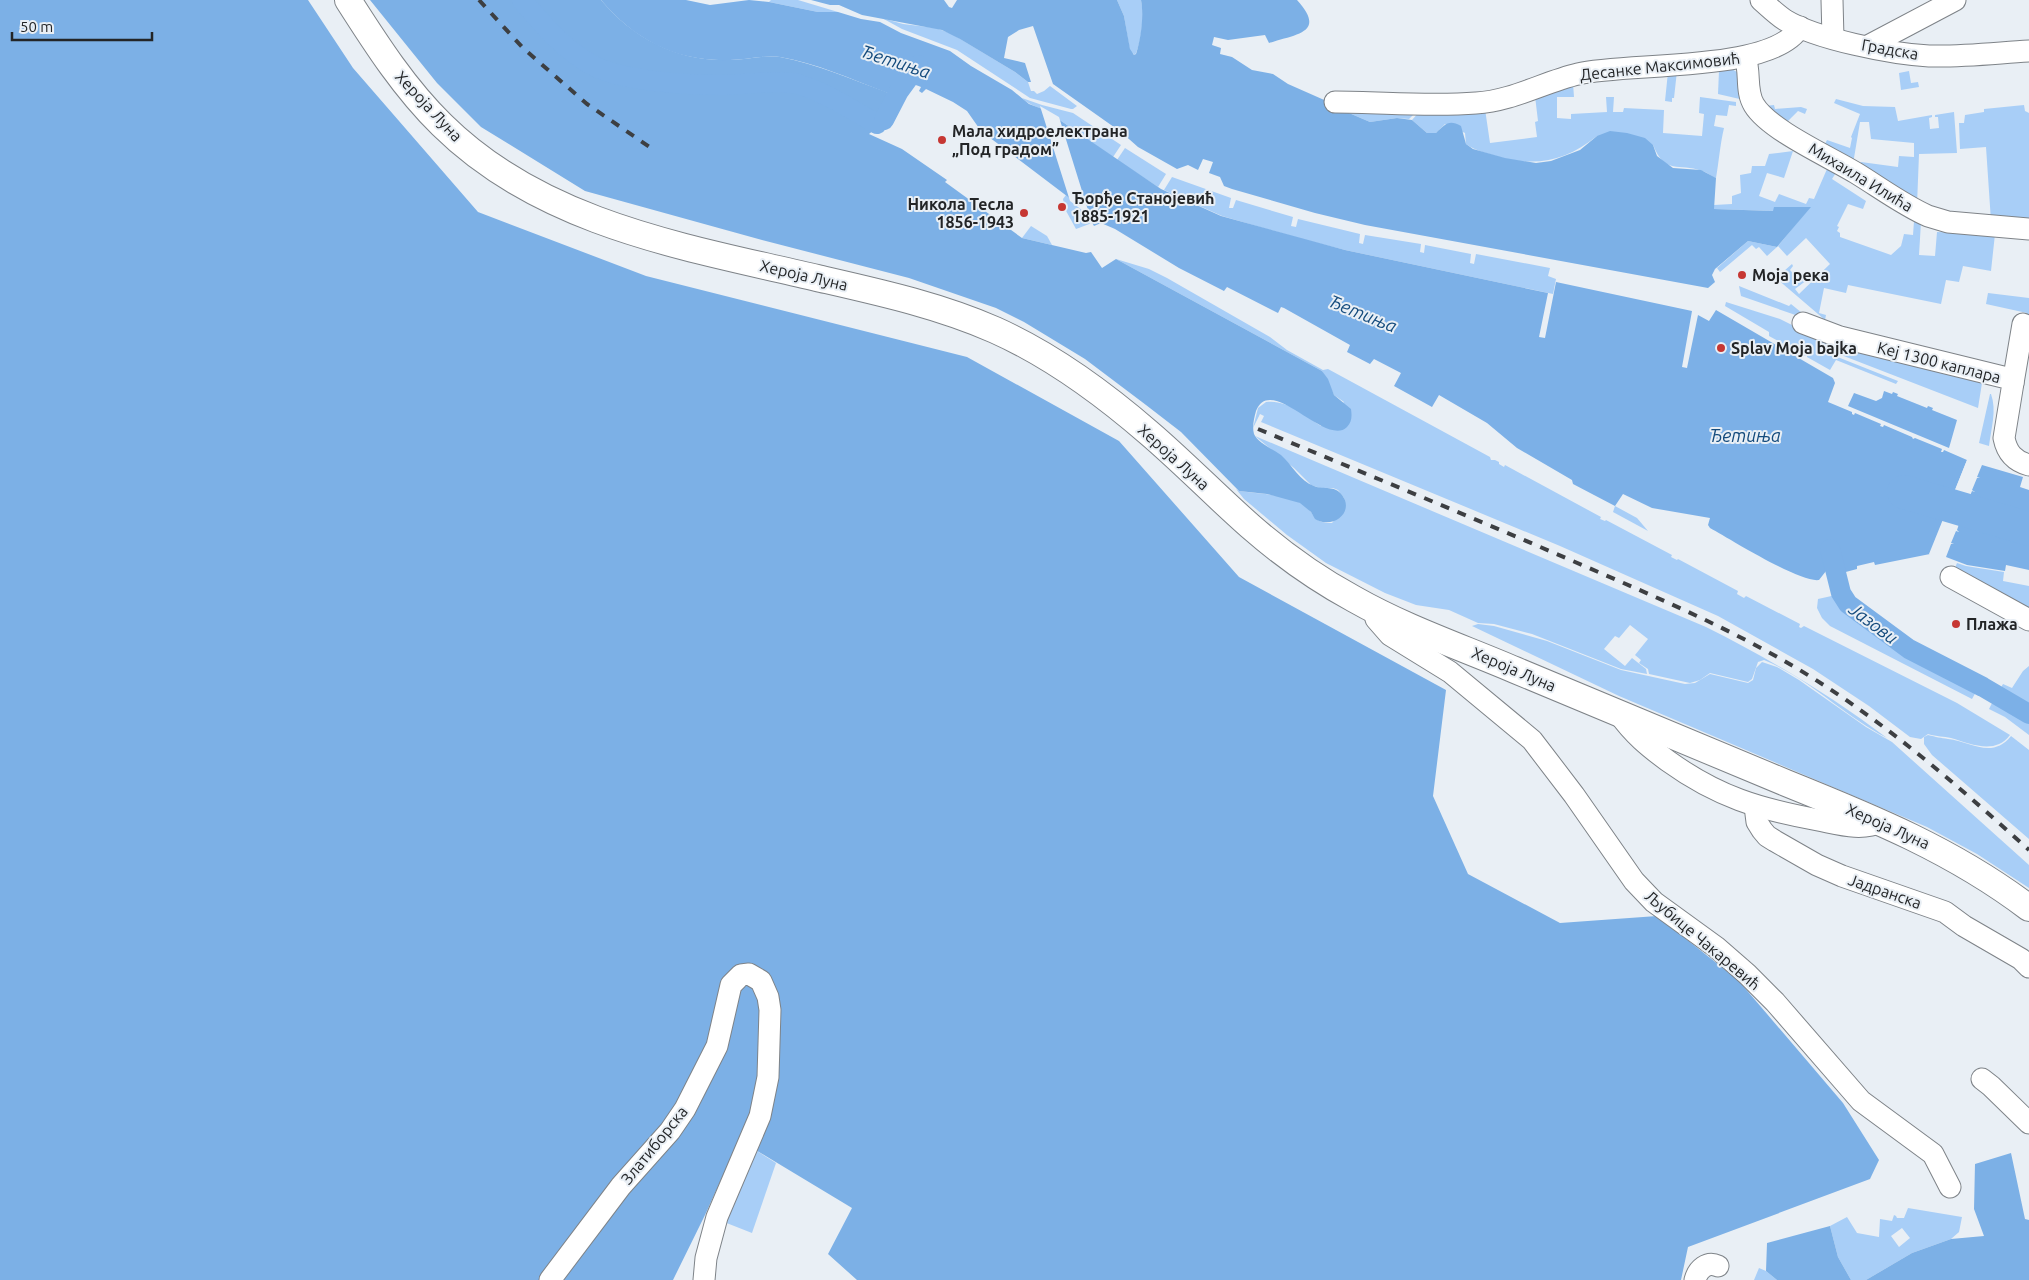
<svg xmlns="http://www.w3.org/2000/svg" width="2029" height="1280" font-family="Ubuntu,sans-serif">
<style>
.green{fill:#a8cef7;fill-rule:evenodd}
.forest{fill:#7cb0e6}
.water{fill:#7cb0e7}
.pier{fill:#e9eff5}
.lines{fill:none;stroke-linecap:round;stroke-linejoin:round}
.canal{stroke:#7cb0e7;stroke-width:20}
.river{stroke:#7cb0e7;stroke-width:34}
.minor-casing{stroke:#7e8388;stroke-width:23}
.major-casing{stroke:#7e8388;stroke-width:28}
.minor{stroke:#fff;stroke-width:21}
.major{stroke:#fff;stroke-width:26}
.rail{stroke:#3d3f42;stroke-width:4;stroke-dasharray:9 9;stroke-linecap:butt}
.poi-dot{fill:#c63733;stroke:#e9eff5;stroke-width:2}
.labels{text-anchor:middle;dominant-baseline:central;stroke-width:4;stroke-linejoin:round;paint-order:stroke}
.street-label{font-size:16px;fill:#232527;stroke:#e9eff5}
.poi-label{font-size:16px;font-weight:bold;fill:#232527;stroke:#e9eff5;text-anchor:start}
.water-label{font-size:18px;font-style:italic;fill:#144b7d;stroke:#e9eff5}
</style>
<rect width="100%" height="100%" fill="#e9eff5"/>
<g class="green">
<polygon points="771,0 798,0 838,12 818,12 769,2"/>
<path d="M1117 0H1141C1144 14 1142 42 1135 55L1130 51 1124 16Z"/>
<polygon points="882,18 903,24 936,28 952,34 1015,72 1028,82 1031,91 1034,91 1037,94 1044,91 1050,86 1077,106 1073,109 1071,109 1030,98 957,50 902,29"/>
<polygon points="1730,68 1742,75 1744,100 1718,94 1719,71"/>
<polygon points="1677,71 1674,98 1672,98 1672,102 1665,101 1668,72"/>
<polygon points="1909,71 1911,83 1918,82 1919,87 1901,90 1899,73"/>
<path d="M1573 83 1574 97H1557V118L1571 119V114L1607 112 1606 97H1614L1613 112H1623L1624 108 1664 110 1663 133 1702 136 1704 114 1699 113 1700 97 1736 102V106L1729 105 1727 116 1716 115 1714 126 1724 128C1720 145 1719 161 1716 178 1711 176 1707 172 1702 171 1678 162 1666 176 1653 145L1597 136C1566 161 1537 167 1499 157 1487 153 1476 151 1466 144L1465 133 1445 124 1436 133H1427L1412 120 1420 111 1485 109 1490 143 1537 137 1535 122 1538 121 1535 96Z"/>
<path d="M1022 98 1042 105 1073 113 1121 145 1113 157C1092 143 1071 127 1049 113 1040 107 1030 106 1022 98Z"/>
<polygon points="1836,99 1863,106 1895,107 1898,121 1932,115 1932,117 1929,118 1930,129 1939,128 1938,117 1935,117 1935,115 1954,112 1957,153 1919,154 1917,205 1858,167 1861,162 1898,167 1899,156 1914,157 1914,143 1871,139 1869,122 1860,122 1853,164 1823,148 1827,140 1850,148 1852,138 1851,137 1860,114 1834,103"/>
<polygon points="1774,105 1775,109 1801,107 1807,109 1805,114 1798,111 1785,124 1765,106"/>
<polygon points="2024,105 2025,111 2029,113 2029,224 1991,221 1986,147 1960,149 1959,123 1964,123 1965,115 1984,112 1984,109"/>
<polygon points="1335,107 1418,110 1409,119 1397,118 1370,122"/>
<polygon points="1125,148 1166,174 1158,187 1117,160"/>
<polygon points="1793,151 1784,178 1767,173 1759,196 1775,202 1779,194 1806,204 1809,198 1814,199 1827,169 1839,168 1832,179 1866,201 1863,209 1848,204 1837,226 1839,227 1837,231 1840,233 1840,237 1891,255 1901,246 1904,234 1913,235 1914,221 1921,222 1919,255 1935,256 1937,232 1995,234 1991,271 1963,266 1959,282 1946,280 1941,304 1848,285 1846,293 1824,288 1819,313 1826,315 1825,320 1776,278 1792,264 1793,266 1790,270 1797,278 1802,275 1807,280 1795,289 1799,294 1830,264 1806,238 1787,256 1778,246 1810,207 1774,208 1774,211 1714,209 1714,205 1732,204 1732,196 1741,193 1740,175 1751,173 1752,166 1765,166 1769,154"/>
<polygon points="1172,177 1231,198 1229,208 1233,208 1236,200 1293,217 1291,226 1296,227 1298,219 1360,234 1359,243 1363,244 1365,235 1421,244 1420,252 1424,253 1425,245 1471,254 1470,263 1474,264 1476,254 1550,268 1548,276 1556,279 1553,294 1345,250 1302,239 1222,216 1164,190"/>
<polygon points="1066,195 1084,209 1092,223 1076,229 1065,209 1063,199"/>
<polygon points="1031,226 1047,236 1052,245 1022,238"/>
<polygon points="1748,241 1777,247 1767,256 1759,247 1756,249 1752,245 1720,272 1717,268"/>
<path d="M1116 259 1149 269 1167 278 1270 337 1287 350 1323 370 1328 369 1490 457 1491 460H1495L1499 462V464L1504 467 1505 465 1601 517 1600 519 1605 521 1606 520 1672 555 1671 557 1677 560 1678 559 1738 591 1737 594 1744 598 1746 596 1800 624 1799 627 1801 628 1804 626 1957 703 2010 735C1995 755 1971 744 1951 738 1944 736 1937 737 1928 734L1921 739 1910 737 1869 706 1813 669 1718 616 1560 546 1261 422 1264 416 1260 414 1253 428 1258 408 1266 402C1286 399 1305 415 1321 426L1344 402 1334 395 1322 371Z"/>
<polygon points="1739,286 1789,306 1791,304 1807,317 1807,319 1741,296"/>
<polygon points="1988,293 2029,298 2029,325 2025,325 2027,313 1986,304"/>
<polygon points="1726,302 1780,319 1800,329 1977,380 1982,383 1978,408 1836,353 1835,356 1898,381 1896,384 1836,360 1830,370 1807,357 1807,354 1805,356 1769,336 1769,332 1725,306"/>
<path d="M1990 394H1991C1997 410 1991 429 1989 446L1979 443Z"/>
<path d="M1255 436 1706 627C1770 659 1830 695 1887 738 1844 716 1810 679 1764 660L1758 662 1752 679 1748 682 1710 673 1700 680 1690 683 1649 674 1648 669 1639 663 1641 660 1635 655 1648 639 1630 625 1619 638 1615 636 1604 649 1625 666 1632 658 1646 669 1647 674 1621 669 1532 634 1494 624 1478 623 1449 610 1416 605 1385 593 1326 563 1287 535 1244 499 1236 489 1239 491C1260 494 1282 494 1301 503 1315 511 1312 524 1332 523L1345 508 1344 498 1338 490 1333 488H1320L1311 485 1294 468Z"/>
<polygon points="1615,506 1637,518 1648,531 1613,512"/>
<polygon points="1957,563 1966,566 2004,572 2003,581 2029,586 2029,614 1953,573"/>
<polygon points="1836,595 1838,603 1846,610 1901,652 1977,690 1972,699 1830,626 1822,618 1817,608 1818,599"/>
<polygon points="1478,624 1494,626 1547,641 1621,670 1685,684 1695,683 1710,674 1748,683 1753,680 1756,668 1762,662 1777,667 1799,680 1866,727 1892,742 2029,865 2029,888 1977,854 1927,827 1619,696 1472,626"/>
<polygon points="1888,627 1912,642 1983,680 1982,682 1931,655"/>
<polygon points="2029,666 2029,708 1999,691 2003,684 2012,688 2023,671"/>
<polygon points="1994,699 2029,720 2029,735 2005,717 1989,709"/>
<path d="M1928 735C1936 737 1941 738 1948 739 1970 741 1992 760 2011 736L2029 750V839L1932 755 1924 744V737Z"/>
<polygon points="757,1151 776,1163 752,1233 724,1222"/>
<path d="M1908 1208 1962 1217 1959 1232 1951 1239 1912 1253 1866 1280H1851L1838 1257 1830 1226 1847 1217 1857 1233 1879 1237 1880 1219 1892 1221 1894 1215 1896 1216 1897 1218H1904ZM1902 1228 1910 1238 1899 1247 1891 1236Z"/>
<polygon points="1759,1268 1766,1271 1777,1280 1754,1280"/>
</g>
<g class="forest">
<polygon points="0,0 308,0 353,68 478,212 646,276 967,357 1119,441 1239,577 1446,690 1433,796 1468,874 1560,923 1657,916 1738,980 1843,1103 1879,1160 1870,1179 1688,1247 1681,1280 857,1280 828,1254 852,1208 739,1140 705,1215 673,1280 0,1280"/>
<path d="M370 0H513L549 41 584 68 603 77 633 85 659 88 716 91 780 88 800 91 875 129 869 134 902 149 947 180 945 182 1022 238 1086 253 1091 252 1102 268 1116 259 1322 371 1328 379 1334 395 1351 409C1352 416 1352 422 1347 427 1326 448 1271 373 1256 411 1254 418 1252 427 1254 434 1258 443 1274 450 1281 455 1292 465 1300 481 1314 486 1324 490 1335 485 1342 495 1355 512 1333 530 1315 519L1311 512 1300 503 1267 494 1239 491 1181 432 1146 405 1085 359 1024 322 996 308 909 278 762 240 585 191 481 127 437 83Z"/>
<path d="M530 0H601C634 39 678 62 730 60 746 60 764 55 780 57 817 64 853 80 889 93L892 92 880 119C858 107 821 83 798 78 774 73 746 79 722 80 707 80 691 77 676 76 603 71 577 56 530 0Z"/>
<path d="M811 0H944L949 7 952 8 957 0H1117L1124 16 1130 49 1134 55 1136 54C1141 39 1144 15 1141 0H1297C1327 33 1296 34 1269 43L1265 35 1228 40 1214 37 1212 45 1221 48 1220 54 1232 57 1252 70 1273 74 1288 84 1331 103 1335 107 1370 122 1397 118 1412 120 1427 133H1436C1445 124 1449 119 1461 126L1466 144 1473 149 1505 158 1536 163 1551 161 1580 150 1597 136 1610 131 1627 133 1645 138 1653 145 1657 156 1673 168 1701 170 1716 178 1714 209 1773 211 1774 207H1811L1777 247 1748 241 1715 269 1712 275 1715 282 1708 288 1365 225 1315 213 1232 189 1224 186 1220 177 1209 173 1213 162 1203 159 1198 170 1188 165 1177 169 1138 147 1121 132 1053 84 1033 26 1019 30 1008 37 1004 58 1025 63 1031 82H1028L1015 72 960 39 942 30 862 15 839 5H830Z"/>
<polygon points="2011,1153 2025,1219 2029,1220 2029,1280 1866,1280 1912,1253 1951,1239 1984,1236 1974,1209 1975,1164"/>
<polygon points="1830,1226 1838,1257 1851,1280 1777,1280 1766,1271 1767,1243"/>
</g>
<g class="water">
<path d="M601 0H686L710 5 749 0 769 2 818 12H838L861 19 880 22 901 33 950 51 971 66 1012 90 1029 104 1045 110 1067 125 1161 189 1221 216 1345 250 1548 293 1539 337 1545 338 1556 282 1692 311 1682 367 1687 368 1698 315 1709 321 1716 310 1833 378 1835 383 1828 402 1852 412V414L1854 415 1855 413 1881 424 1880 426 1883 427 1884 425 1912 437 1913 439 1915 438 1942 449 1941 452H1943L1944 450 1967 460 1930 554 1875 565 1874 562 1857 566V569L1842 573 1841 575 1835 577 1826 571 1819 580C1800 583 1730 539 1710 528L1708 525 1710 518 1652 508 1623 494 1615 506 1573 484 1572 480 1517 448 1487 423 1439 395 1432 407 1394 386 1401 373 1374 359 1370 364 1347 352 1350 345 1284 308 1281 307 1278 313 1227 287 1224 291 1179 268 1115 229 1101 223 1094 226 1084 209 981 131 967 111 953 102 926 89 922 93 919 91 921 87C894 76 903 93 885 92 851 79 816 63 780 57 764 55 746 60 730 60 676 62 635 40 601 0Z"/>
<polygon points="1884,391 1892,394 1893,392 1898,394 1897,396 1927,408 1928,406 1933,408 1932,410 1957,420 1949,448 1848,406 1854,393 1876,401 1882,398"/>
<polygon points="1982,465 2023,477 2020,487 2029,490 2029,570 2006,565 2005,571 1967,565 1946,557 1951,544 1954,544 1951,543 1956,531 1959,532 1957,530 1961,518 1964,518 1962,517 1966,504 1969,505 1967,503 1972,491 1975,492 1972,490 1977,478 1980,478 1977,477"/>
</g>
<g class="pier">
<polygon points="1040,106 1059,117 1092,223 1090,224 1082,210 1070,201"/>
<polygon points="1967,460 1970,461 1932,555 1929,554"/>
</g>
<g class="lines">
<g class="canal">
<path d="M522 0C543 25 565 51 594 66 622 81 688 85 721 85 744 85 769 80 792 83 815 86 856 112 877 124"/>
<polyline points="884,120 899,91 918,65"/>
<polyline points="1830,549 1841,593 1848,604 1909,649 1983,687 2029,714"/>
</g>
<polyline class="river" points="1904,492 2029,529"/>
<g class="minor-casing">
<g id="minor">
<path d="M1761 0C1769 7 1776 14 1785 20 1816 39 1892 54 1929 56 1962 57 1996 53 2029 51"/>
<polyline points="1832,0 1833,38"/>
<polyline points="1868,46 1955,0"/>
<path d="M1745 57C1751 73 1745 90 1754 105 1769 130 1830 157 1856 173 1879 187 1903 205 1928 216L1948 222 2029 229"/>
<path d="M1335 102C1382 102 1429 107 1476 103 1512 101 1544 82 1578 74 1628 62 1773 73 1800 27"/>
<path d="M1803 323 1840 337 2007 378 2013 383 2004 438C2007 453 2014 461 2029 465"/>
<polyline points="2013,383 2023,324"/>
<polyline points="1951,577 2029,620"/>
<polyline points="1374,610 1376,619 1390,635 1450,672 1532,740 1574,795 1634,881 1654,902 1716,947 1747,974 1775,1002 1861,1101 1933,1154 1950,1187"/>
<path d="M1619 714C1633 734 1649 747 1668 761 1718 797 1759 809 1818 820 1839 824 1861 831 1881 822"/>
<polyline points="1755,806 1757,822 1762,830 1767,836 1775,841 1817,865 1842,876 1945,912 1964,926 2021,959 2029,967"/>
<polyline points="1982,1079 1991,1086 2029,1123"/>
<polyline points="550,1280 621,1186 670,1131 685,1109 717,1046 731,985 741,975 749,974 761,981 768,997 770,1010 768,1077 760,1116 717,1217 706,1258 704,1280"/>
<path d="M1695 1280C1698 1269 1707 1261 1718 1266"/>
</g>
</g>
<g class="major-casing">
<path id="major" d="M348 0C376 44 405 89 442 125 542 224 685 247 817 278 878 292 938 305 995 330 1051 355 1104 394 1149 433 1184 463 1216 496 1250 526 1282 554 1317 579 1354 599 1405 628 1461 647 1515 670 1606 708 1696 746 1786 783 1873 818 1954 851 2029 908"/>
</g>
<use href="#minor" class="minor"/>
<use href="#major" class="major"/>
<g class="rail">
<polyline points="479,0 523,48 587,104 651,148"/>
<path d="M1258 429C1366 474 1474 518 1582 565 1656 597 1729 628 1798 669 1883 720 1956 784 2029 850"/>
</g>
</g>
<g class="poi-dot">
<circle cx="942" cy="140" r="5"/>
<circle cx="1062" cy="207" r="5"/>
<circle cx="1024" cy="213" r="5"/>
<circle cx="1742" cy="275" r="5"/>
<circle cx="1721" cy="348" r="5"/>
<circle cx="1956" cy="624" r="5"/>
</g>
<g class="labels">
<g class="street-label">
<text transform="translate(1890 49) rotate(10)">Градска</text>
<text transform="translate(1660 66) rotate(-6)">Десанке Максимовић</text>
<text transform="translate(429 106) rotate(47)">Хероја Луна</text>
<text transform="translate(1861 177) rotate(31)">Михаила Илића</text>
<text transform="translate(804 275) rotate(13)">Хероја Луна</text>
<text transform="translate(1939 362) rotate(14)">Кеј 1300 каплара</text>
<text transform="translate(1174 457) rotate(42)">Хероја Луна</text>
<text transform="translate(1514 669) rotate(23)">Хероја Луна</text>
<text transform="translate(1888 826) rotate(24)">Хероја Луна</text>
<text transform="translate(1885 891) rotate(19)">Јадранска</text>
<text transform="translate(1703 940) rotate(40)">Љубице Чакаревић</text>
<text transform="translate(654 1145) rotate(-51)">Златиборска</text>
</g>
<g class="poi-label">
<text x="952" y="131">Мала хидроелектрана<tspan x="952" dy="18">„Под градом”</tspan></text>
<text x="1072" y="198">Ђорђе Станојевић<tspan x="1072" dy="18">1885-1921</tspan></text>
<text x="1014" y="204" text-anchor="end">Никола Тесла<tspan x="1014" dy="18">1856-1943</tspan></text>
<text x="1752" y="275">Моја река</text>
<text x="1731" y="348">Splav Moja bajka</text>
<text x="1966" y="624">Плажа</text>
</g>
<g class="water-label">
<text transform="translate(896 61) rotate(18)">Ђетиња</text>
<text transform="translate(1363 313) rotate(22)">Ђетиња</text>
<text x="1745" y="435">Ђетиња</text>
<text transform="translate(1874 623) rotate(37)">Јазови</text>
</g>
</g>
<path d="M12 32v8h140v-8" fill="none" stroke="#232527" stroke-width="2.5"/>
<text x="20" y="32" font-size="15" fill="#232527" stroke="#e9eff5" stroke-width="4" paint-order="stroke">50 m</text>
</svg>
